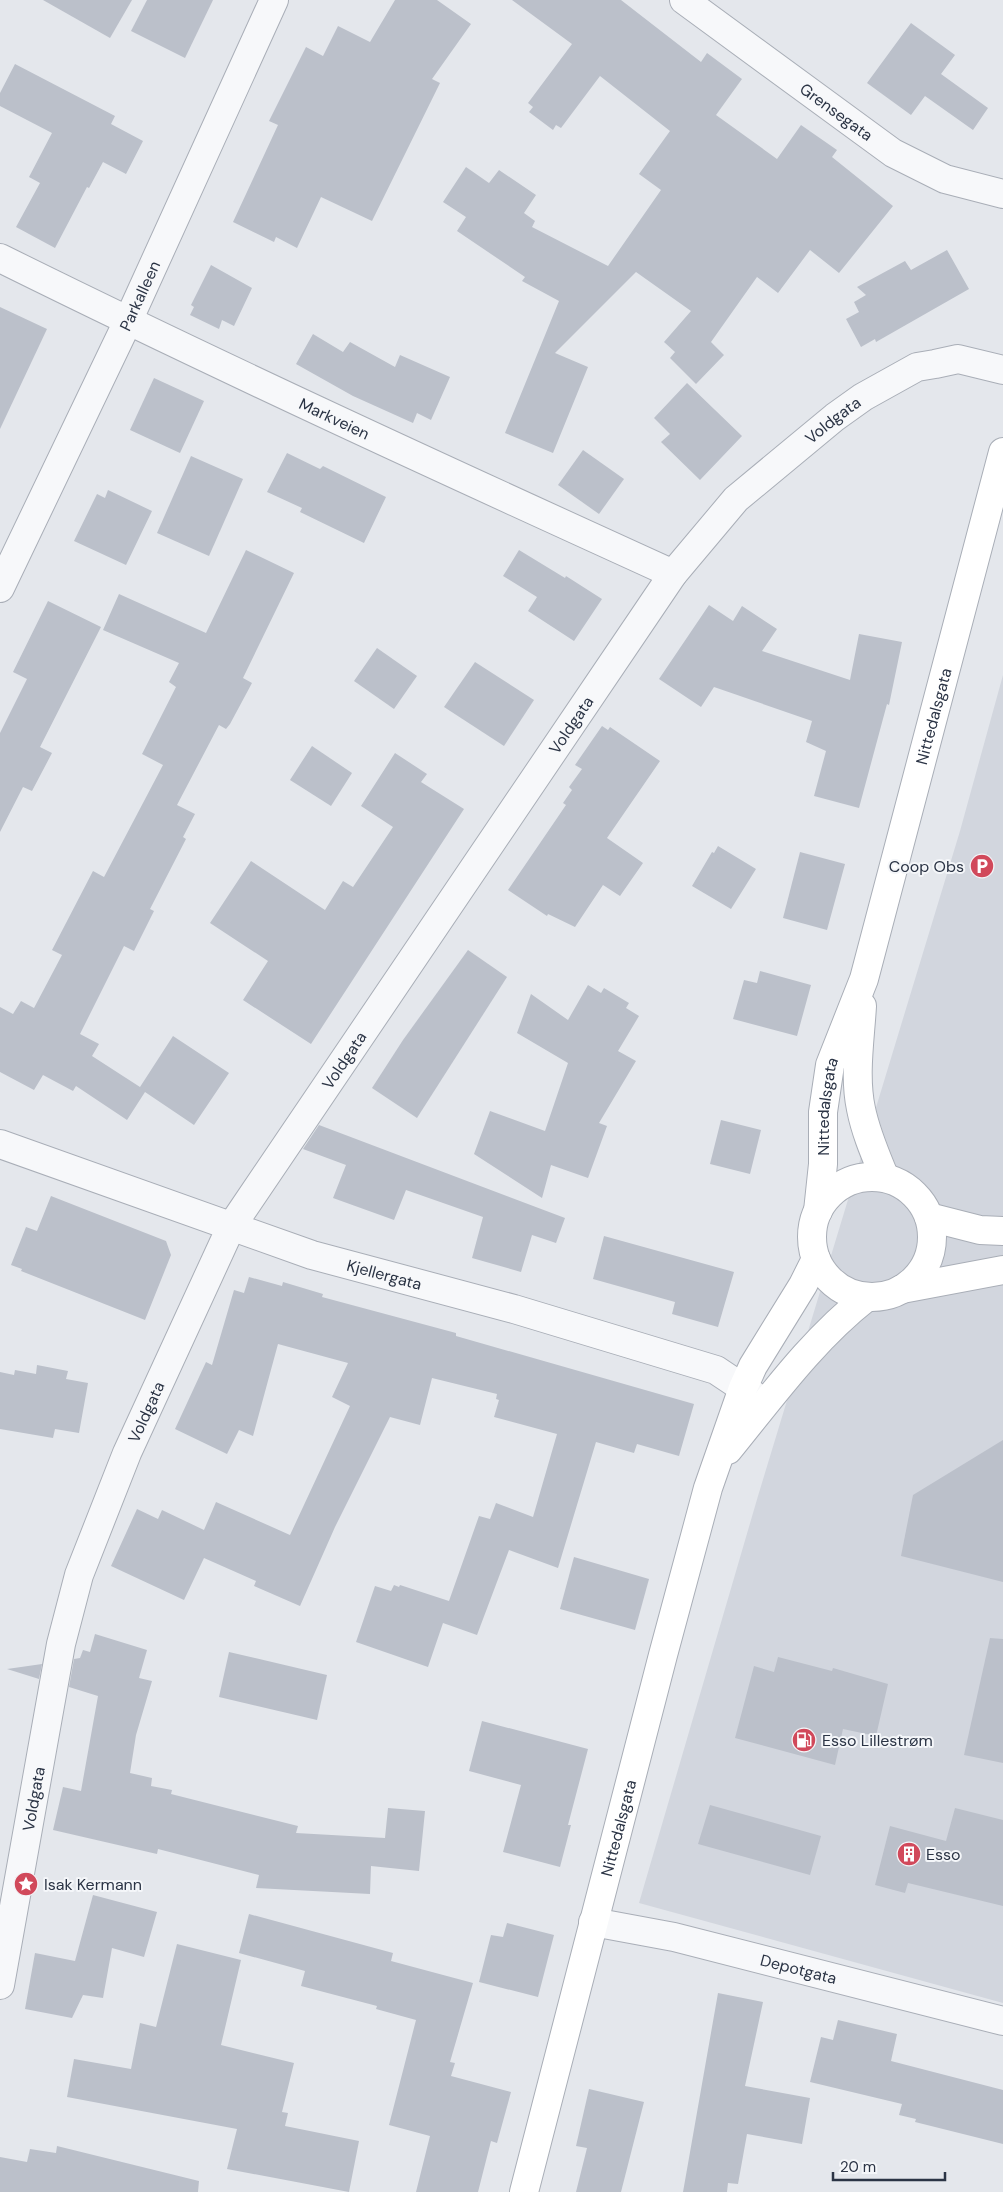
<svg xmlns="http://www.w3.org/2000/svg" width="1003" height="2192" font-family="'DM Sans',sans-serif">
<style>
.built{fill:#d2d6de}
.building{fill:#bbc0ca}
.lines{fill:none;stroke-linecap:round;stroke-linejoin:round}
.street-casing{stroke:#a9aeb7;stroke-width:30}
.secondary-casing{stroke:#a9aeb7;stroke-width:30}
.street{stroke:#f7f8fa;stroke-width:28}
.secondary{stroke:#fff;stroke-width:28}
.labels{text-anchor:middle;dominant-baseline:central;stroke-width:4;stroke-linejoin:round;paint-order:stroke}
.street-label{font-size:16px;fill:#2b3445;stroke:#f4f6f9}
.poi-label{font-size:16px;fill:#2b3445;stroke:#f4f6f9;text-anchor:start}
</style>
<rect width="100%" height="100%" fill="#e4e7ec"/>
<polygon class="built" points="1003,675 1003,2003 639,1903 758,1496 960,831"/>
<g class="building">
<polygon points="43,0 132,0 110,38"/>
<polygon points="147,0 213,0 185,58 131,31"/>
<polygon points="395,0 437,0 471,24 432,79 440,83 372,221 321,197 297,248 276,237 274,242 233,222 278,125 269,121 306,47 323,56 338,26 370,42"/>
<polygon points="512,0 621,0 701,62 707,53 742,79 716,115 777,159 801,125 837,150 832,157 893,206 839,273 810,250 778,293 757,277 711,342 724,355 696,384 670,358 675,352 664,342 691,311 636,272 555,353 588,367 553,453 505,433 559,301 522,281 525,277 457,231 466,217 443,202 466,167 489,183 499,170 536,195 524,213 535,221 532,227 608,266 661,190 639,174 670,131 600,76 561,128 556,125 553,130 529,112 533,107 528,103 572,44"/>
<polygon points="911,23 955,55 941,74 988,108 973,130 925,96 911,115 867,83"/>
<polygon points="15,64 115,116 111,124 143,141 126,174 103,162 89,188 87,187 55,248 16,227 40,183 29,177 52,133 0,106 0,93"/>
<polygon points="947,250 969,289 876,342 875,339 861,347 846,319 859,312 854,302 866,295 857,287 905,261 911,270"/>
<polygon points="211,265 252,288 234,326 222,320 219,329 190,315 194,307 191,305"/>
<polygon points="0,307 47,329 0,429"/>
<polygon points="313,334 343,352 350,342 395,367 400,355 450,377 431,420 417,413 413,423 353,396 296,364"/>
<polygon points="154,378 204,401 180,453 130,430"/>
<polygon points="687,383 742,436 700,480 661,442 670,434 654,418"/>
<polygon points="583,450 624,479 599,514 558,485"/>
<polygon points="287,453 320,469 323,466 386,497 364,543 300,512 302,508 267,492"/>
<polygon points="191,456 243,479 209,556 157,533"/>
<polygon points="108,490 152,511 126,565 74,541 97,494 105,498"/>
<polygon points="246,550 294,573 243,678 252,683 230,724 226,729 219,725 177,805 195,814 183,837 186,839 150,909 154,911 134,951 124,946 80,1034 99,1044 92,1056 140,1087 173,1036 229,1073 194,1125 145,1092 127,1120 76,1086 73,1091 43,1075 34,1090 0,1072 0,1007 13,1014 21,1001 34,1008 62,955 52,950 93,871 104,877 163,765 142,754 176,687 169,682 179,663 103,630 119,594 206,633"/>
<polygon points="519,550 565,578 566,576 602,599 574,641 528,611 537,597 503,576"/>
<polygon points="48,601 101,627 40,747 52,753 32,791 23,787 0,832 0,733 27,679 13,672"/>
<polygon points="709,605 733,621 742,606 777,629 762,651 850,680 859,634 902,642 889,705 887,704 859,808 814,796 826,751 806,742 812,721 714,687 701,707 659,679"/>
<polygon points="377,648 417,676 394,709 354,681"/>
<polygon points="475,662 534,700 504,746 444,707"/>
<polygon points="602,726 608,730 610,727 660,761 607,838 643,863 620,896 603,885 575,927 548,914 547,916 508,890 566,805 563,803 572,790 569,787 582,769 575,765"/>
<polygon points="312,746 352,773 331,806 290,780"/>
<polygon points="395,753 427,774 421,782 464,809 311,1044 243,1000 268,961 210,923 251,861 325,910 343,881 353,887 393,827 361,806"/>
<polygon points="718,846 756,869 731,909 692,886 712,852 714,853"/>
<polygon points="800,852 845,864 827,930 783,918"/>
<polygon points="468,950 507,977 417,1118 372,1088 403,1040"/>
<polygon points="760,971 811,985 797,1036 733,1019 744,980 757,983"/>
<polygon points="588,985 601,993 604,988 629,1003 626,1008 639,1016 618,1051 636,1061 599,1123 607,1126 588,1178 551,1165 542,1198 474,1154 490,1111 545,1131 568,1063 517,1033 531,994 568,1020"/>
<polygon points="721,1120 761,1130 750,1174 710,1164"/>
<polygon points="319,1125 565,1218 556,1243 532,1235 521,1272 472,1258 483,1217 406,1190 394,1220 333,1198 346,1165 303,1149"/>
<polygon points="51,1196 166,1241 171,1255 145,1320 21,1271 22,1269 11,1265 26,1227 37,1231"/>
<polygon points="604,1236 734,1272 718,1327 672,1314 675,1302 593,1279"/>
<polygon points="249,1277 282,1286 283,1282 323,1294 322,1297 456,1333 456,1336 694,1404 679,1456 637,1444 634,1453 596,1442 558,1568 509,1550 477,1635 443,1623 428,1667 356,1642 375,1586 391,1591 394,1585 399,1587 400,1585 449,1601 479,1516 490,1519 496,1503 533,1517 557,1434 494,1417 499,1400 496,1399 497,1394 432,1378 420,1425 390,1417 335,1527 300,1606 254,1586 256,1581 204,1558 184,1600 111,1566 137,1509 158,1519 162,1510 204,1530 216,1502 290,1535 350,1406 332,1397 348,1363 278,1344 253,1436 239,1430 227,1454 175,1429 206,1362 212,1365 234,1290 244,1293"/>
<polygon points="37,1365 68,1371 66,1379 88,1383 79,1433 55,1429 53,1438 0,1429 0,1372 14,1375 15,1370 36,1374"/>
<polygon points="1003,1440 1003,1582 901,1556 913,1495"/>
<polygon points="574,1557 649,1579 635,1630 560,1609"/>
<polygon points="95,1634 147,1650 139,1678 152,1681 136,1735 130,1773 152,1778 151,1786 172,1790 171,1794 298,1826 296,1833 385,1838 388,1808 425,1811 419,1871 371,1866 370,1894 256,1888 259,1875 158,1849 157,1854 53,1830 63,1787 81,1791 98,1696 69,1687 74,1659 80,1658 83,1650 90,1652"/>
<polygon points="990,1638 1003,1639 1003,1763 964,1755"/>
<polygon points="229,1652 327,1675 317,1720 219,1697"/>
<polygon points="778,1657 832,1671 833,1668 888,1684 876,1736 843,1729 835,1765 735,1738 754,1666 774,1672"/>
<polygon points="42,1664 39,1679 7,1669"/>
<polygon points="482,1721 588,1749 568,1825 571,1825 560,1867 503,1852 521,1785 469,1771"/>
<polygon points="710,1805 821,1836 810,1875 698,1844"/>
<polygon points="955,1808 1003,1820 1003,1906 908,1883 905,1893 875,1885 890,1826 946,1841"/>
<polygon points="93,1895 157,1912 144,1957 112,1948 103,1998 83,1995 72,2018 25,2009 35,1953 75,1961"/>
<polygon points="249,1914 393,1953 391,1961 473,1983 450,2062 455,2063 451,2076 511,2092 497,2143 491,2141 478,2192 416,2192 430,2136 389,2125 416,2020 376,2009 377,2006 301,1986 305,1971 239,1953"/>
<polygon points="507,1923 554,1935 538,1997 479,1982 491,1935 503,1937"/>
<polygon points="177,1944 241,1960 221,2045 294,2063 282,2112 288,2113 285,2126 359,2141 349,2192 227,2169 237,2129 67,2097 74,2059 131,2069 140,2023 156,2027"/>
<polygon points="718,1993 763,2002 745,2086 810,2098 802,2144 747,2134 738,2184 728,2183 727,2192 683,2192"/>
<polygon points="838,2020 897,2034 891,2061 1003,2090 1003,2144 915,2122 916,2119 899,2115 902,2104 810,2082 821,2037 833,2040"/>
<polygon points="589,2089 644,2102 621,2192 576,2192 587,2148 576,2146"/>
<polygon points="57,2146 199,2181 198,2192 0,2192 0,2157 27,2162 30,2149 56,2153"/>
</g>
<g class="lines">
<g class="street-casing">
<g id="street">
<path id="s1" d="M684 0 893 153 945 179 1003 194"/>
<path id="s2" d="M0 258C222 368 447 471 673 574"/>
<path id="s3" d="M0 588 128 321 274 0"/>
<path id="s4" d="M0 1144 312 1255 514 1309 716 1370 761 1400"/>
<path id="s5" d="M593 1922 674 1937 1003 2021"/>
<path id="s6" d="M0 1985 61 1644 79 1575 127 1453 231 1227 673 574 736 499 835 417 863 397 917 367 935 364 958 359 1003 370"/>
</g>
</g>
<g class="secondary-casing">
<g id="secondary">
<path d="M862 1006C860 1040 854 1076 861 1109 866 1134 876 1156 885 1178"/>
<circle cx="872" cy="1237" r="60"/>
<path id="s7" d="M818 1211 823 1164V1112L830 1065 864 979 1003 452"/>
<polyline points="929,1217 980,1230 1003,1231"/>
<polyline points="902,1289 1003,1270"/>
<path d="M728 1450C772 1396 812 1340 867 1297"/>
<path id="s8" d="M524 2192 663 1655 708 1488 743 1388 753 1366 803 1285 816 1259"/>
</g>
</g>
<use href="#street" class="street"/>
<use href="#secondary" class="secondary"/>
</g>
<defs>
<g id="parking-disc" transform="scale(1.25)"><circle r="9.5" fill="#d1495b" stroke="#f4f6f9"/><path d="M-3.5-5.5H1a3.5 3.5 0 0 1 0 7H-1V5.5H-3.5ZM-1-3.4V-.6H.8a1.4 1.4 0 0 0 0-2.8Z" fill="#fff"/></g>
<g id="fuel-disc" transform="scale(1.25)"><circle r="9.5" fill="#d1495b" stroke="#f4f6f9"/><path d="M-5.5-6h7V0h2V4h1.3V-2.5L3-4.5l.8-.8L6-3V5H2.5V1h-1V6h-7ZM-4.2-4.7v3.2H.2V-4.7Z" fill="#fff"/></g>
<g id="building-disc" transform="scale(1.25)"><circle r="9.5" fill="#d1495b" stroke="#f4f6f9"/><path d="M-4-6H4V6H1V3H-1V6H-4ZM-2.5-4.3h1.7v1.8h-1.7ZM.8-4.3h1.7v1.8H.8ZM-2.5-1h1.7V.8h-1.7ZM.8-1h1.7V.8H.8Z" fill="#fff"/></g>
<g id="sight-disc" transform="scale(1.25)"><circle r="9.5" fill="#d1495b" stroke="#f4f6f9"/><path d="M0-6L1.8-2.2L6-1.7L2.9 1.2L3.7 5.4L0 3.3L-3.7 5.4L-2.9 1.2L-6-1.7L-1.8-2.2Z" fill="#fff"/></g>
</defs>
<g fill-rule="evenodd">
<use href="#parking-disc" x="982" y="866"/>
<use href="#fuel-disc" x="804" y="1740"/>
<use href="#building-disc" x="909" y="1854"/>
<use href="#sight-disc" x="26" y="1884"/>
</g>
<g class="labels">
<g class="street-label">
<text stroke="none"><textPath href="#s1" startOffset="189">Grensegata</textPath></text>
<text stroke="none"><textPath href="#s3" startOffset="324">Parkalleen</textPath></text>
<text stroke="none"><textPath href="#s2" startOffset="371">Markveien</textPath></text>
<text stroke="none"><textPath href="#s6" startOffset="1809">Voldgata</textPath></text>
<text stroke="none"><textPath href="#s7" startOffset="511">Nittedalsgata</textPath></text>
<text stroke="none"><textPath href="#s6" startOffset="1404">Voldgata</textPath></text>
<text stroke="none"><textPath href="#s6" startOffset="999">Voldgata</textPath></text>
<text stroke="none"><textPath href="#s7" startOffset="105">Nittedalsgata</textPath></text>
<text stroke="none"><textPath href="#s4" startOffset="406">Kjellergata</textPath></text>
<text stroke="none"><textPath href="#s6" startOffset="594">Voldgata</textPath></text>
<text stroke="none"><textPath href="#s6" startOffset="189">Voldgata</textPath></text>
<text stroke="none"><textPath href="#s8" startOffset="376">Nittedalsgata</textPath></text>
<text stroke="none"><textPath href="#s5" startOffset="211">Depotgata</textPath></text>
</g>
<g class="poi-label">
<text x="964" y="866" text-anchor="end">Coop Obs</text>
<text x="822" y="1740">Esso Lillestrøm</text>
<text x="926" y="1854">Esso</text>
<text x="44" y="1884">Isak Kermann</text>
</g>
</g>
<path d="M833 2172v8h112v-8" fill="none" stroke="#2b3445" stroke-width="2.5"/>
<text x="840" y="2172" font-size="15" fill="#2b3445" stroke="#f4f6f9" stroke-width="4" paint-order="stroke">20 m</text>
</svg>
